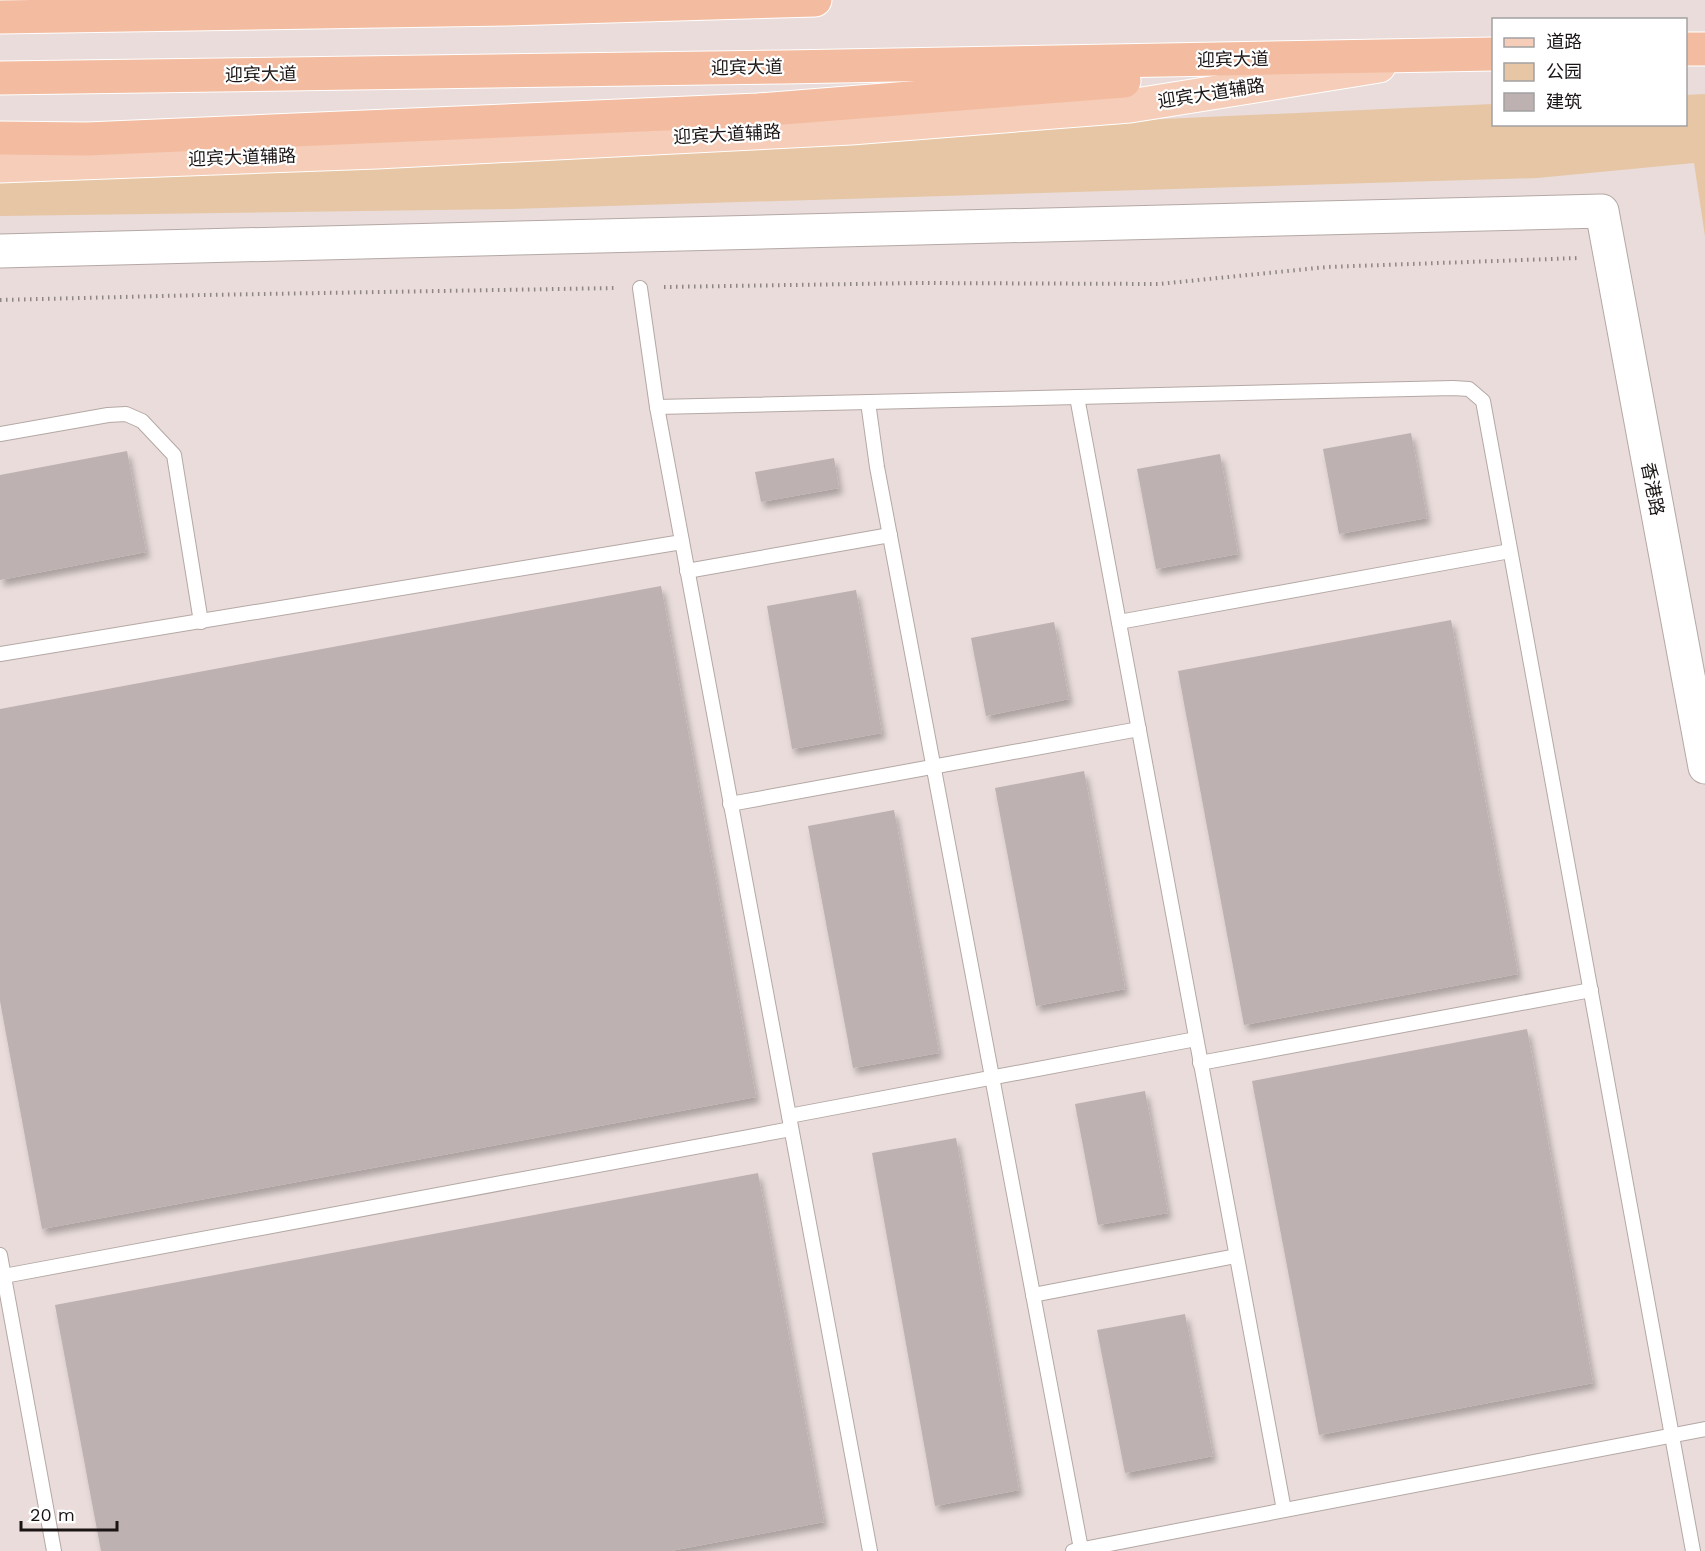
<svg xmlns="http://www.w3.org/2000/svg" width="1705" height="1551" font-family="'Work Sans','Noto Sans SC',sans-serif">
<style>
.green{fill:#e6c6a5}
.building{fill:#beb1b2;filter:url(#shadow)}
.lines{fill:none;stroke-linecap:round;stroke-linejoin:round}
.service-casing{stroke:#b4a8a5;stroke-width:16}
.tertiary-casing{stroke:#b4a8a5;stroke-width:35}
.primary-casing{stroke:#fff;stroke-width:35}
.trunk-casing{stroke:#fff;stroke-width:35}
.path{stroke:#8f8583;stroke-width:4;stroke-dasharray:1.5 4.5;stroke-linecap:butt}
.service{stroke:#fff;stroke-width:14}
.tertiary{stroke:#fff;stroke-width:33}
.primary{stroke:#f6cdb8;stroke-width:33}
.trunk{stroke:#f3bca0;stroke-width:33}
.labels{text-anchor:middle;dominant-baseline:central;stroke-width:4.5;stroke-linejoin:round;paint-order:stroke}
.street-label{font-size:18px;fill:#1a1514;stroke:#fff}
</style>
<defs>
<filter id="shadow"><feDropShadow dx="3.5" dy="6" stdDeviation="3" flood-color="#0004"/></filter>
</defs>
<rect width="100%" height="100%" fill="#e9dcda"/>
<polygon class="green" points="1705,94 1705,236 1694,163 1537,178 510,209 0,216 0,182 10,181 1163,119 1493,104 1494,124 1686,124 1686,95"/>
<g class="building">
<polygon points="1411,433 1427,518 1339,534 1323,449"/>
<polygon points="127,451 146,552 0,580 0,475"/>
<polygon points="1220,454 1238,554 1156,569 1137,469"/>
<polygon points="834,458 839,488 761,502 755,472"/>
<polygon points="661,586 756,1097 42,1229 0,1001 0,709"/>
<polygon points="856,590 882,733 792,749 767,606"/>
<polygon points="1451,620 1518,974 1244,1025 1178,671"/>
<polygon points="1054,622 1069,699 986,716 971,638"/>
<polygon points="1084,771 1125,989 1036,1006 995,788"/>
<polygon points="894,810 939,1053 853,1068 808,826"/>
<polygon points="1527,1029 1593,1383 1319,1435 1252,1081"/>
<polygon points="1145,1091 1168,1213 1098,1225 1075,1104"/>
<polygon points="956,1138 1019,1490 935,1506 872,1153"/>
<polygon points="758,1173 824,1522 670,1551 101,1551 55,1305"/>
<polygon points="1185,1314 1213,1456 1125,1473 1097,1330"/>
</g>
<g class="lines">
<g class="service-casing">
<g id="service">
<polyline points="640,288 657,407 870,1551"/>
<polyline points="1077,397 1284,1510"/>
<polyline points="868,402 877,467 1081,1549"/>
<polyline points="657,407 1453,388 1469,389 1483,401 1693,1551"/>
<polyline points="0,434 108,415 126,414 142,421 174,455 201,622"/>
<polyline points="687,571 890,535"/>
<polyline points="1119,622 1510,551"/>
<polyline points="0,654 682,542"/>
<polyline points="730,804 1139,729"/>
<polyline points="1200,1063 1591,990"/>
<polyline points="789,1116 1196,1039"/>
<polyline points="0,1255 54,1551"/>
<polyline points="4,1276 791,1129"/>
<polyline points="1033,1295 1236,1256"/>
<polyline points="1073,1551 1705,1429"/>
</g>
</g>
<g class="tertiary-casing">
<polyline id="tertiary" points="0,251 1602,211 1705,767"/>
</g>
<g class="primary-casing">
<polyline id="primary" points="0,166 377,152 851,128 1130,106 1379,66"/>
</g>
<g class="trunk-casing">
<g id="trunk">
<polyline points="0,17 508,9 815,0"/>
<polyline points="1686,49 1705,49"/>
<polyline points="0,78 784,67 1494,54"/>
<polyline points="0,138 87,139 758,110 1124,81"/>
</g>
</g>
<g class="path">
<polyline points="664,287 919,283 1159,284 1327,267 1579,258"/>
<polyline points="0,300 203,295 617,288"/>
</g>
<use href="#service" class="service"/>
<use href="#tertiary" class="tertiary"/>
<use href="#primary" class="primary"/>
<use href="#trunk" class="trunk"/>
</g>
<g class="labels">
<g class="street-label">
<text transform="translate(1233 59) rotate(-1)">迎宾大道</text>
<text transform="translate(747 67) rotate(-1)">迎宾大道</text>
<text transform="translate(261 74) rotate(-1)">迎宾大道</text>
<text transform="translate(1211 93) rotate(-9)">迎宾大道辅路</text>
<text transform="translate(727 134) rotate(-3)">迎宾大道辅路</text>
<text transform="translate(242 157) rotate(-2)">迎宾大道辅路</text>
<text transform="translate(1653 489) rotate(79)">香港路</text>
</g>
</g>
<rect x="1492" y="18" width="195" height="108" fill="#ffffff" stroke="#a3a1a1" stroke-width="1.5"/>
<rect x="1504" y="38" width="30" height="9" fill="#f6cdb8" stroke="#a3a1a1" stroke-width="1.5"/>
<text x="1546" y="48" font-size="18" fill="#1a1514">道路</text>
<rect x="1504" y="63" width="30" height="18" fill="#e6c6a5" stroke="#a3a1a1" stroke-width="1.5"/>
<text x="1546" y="78" font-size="18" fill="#1a1514">公园</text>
<rect x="1504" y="93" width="30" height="18" fill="#beb1b2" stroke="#a3a1a1" stroke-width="1.5"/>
<text x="1546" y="108" font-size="18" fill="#1a1514">建筑</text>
<path d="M21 1521v9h96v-9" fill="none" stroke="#1a1514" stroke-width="3"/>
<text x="30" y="1521" font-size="18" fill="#1a1514" stroke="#ffffff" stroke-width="4.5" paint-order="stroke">20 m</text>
</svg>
